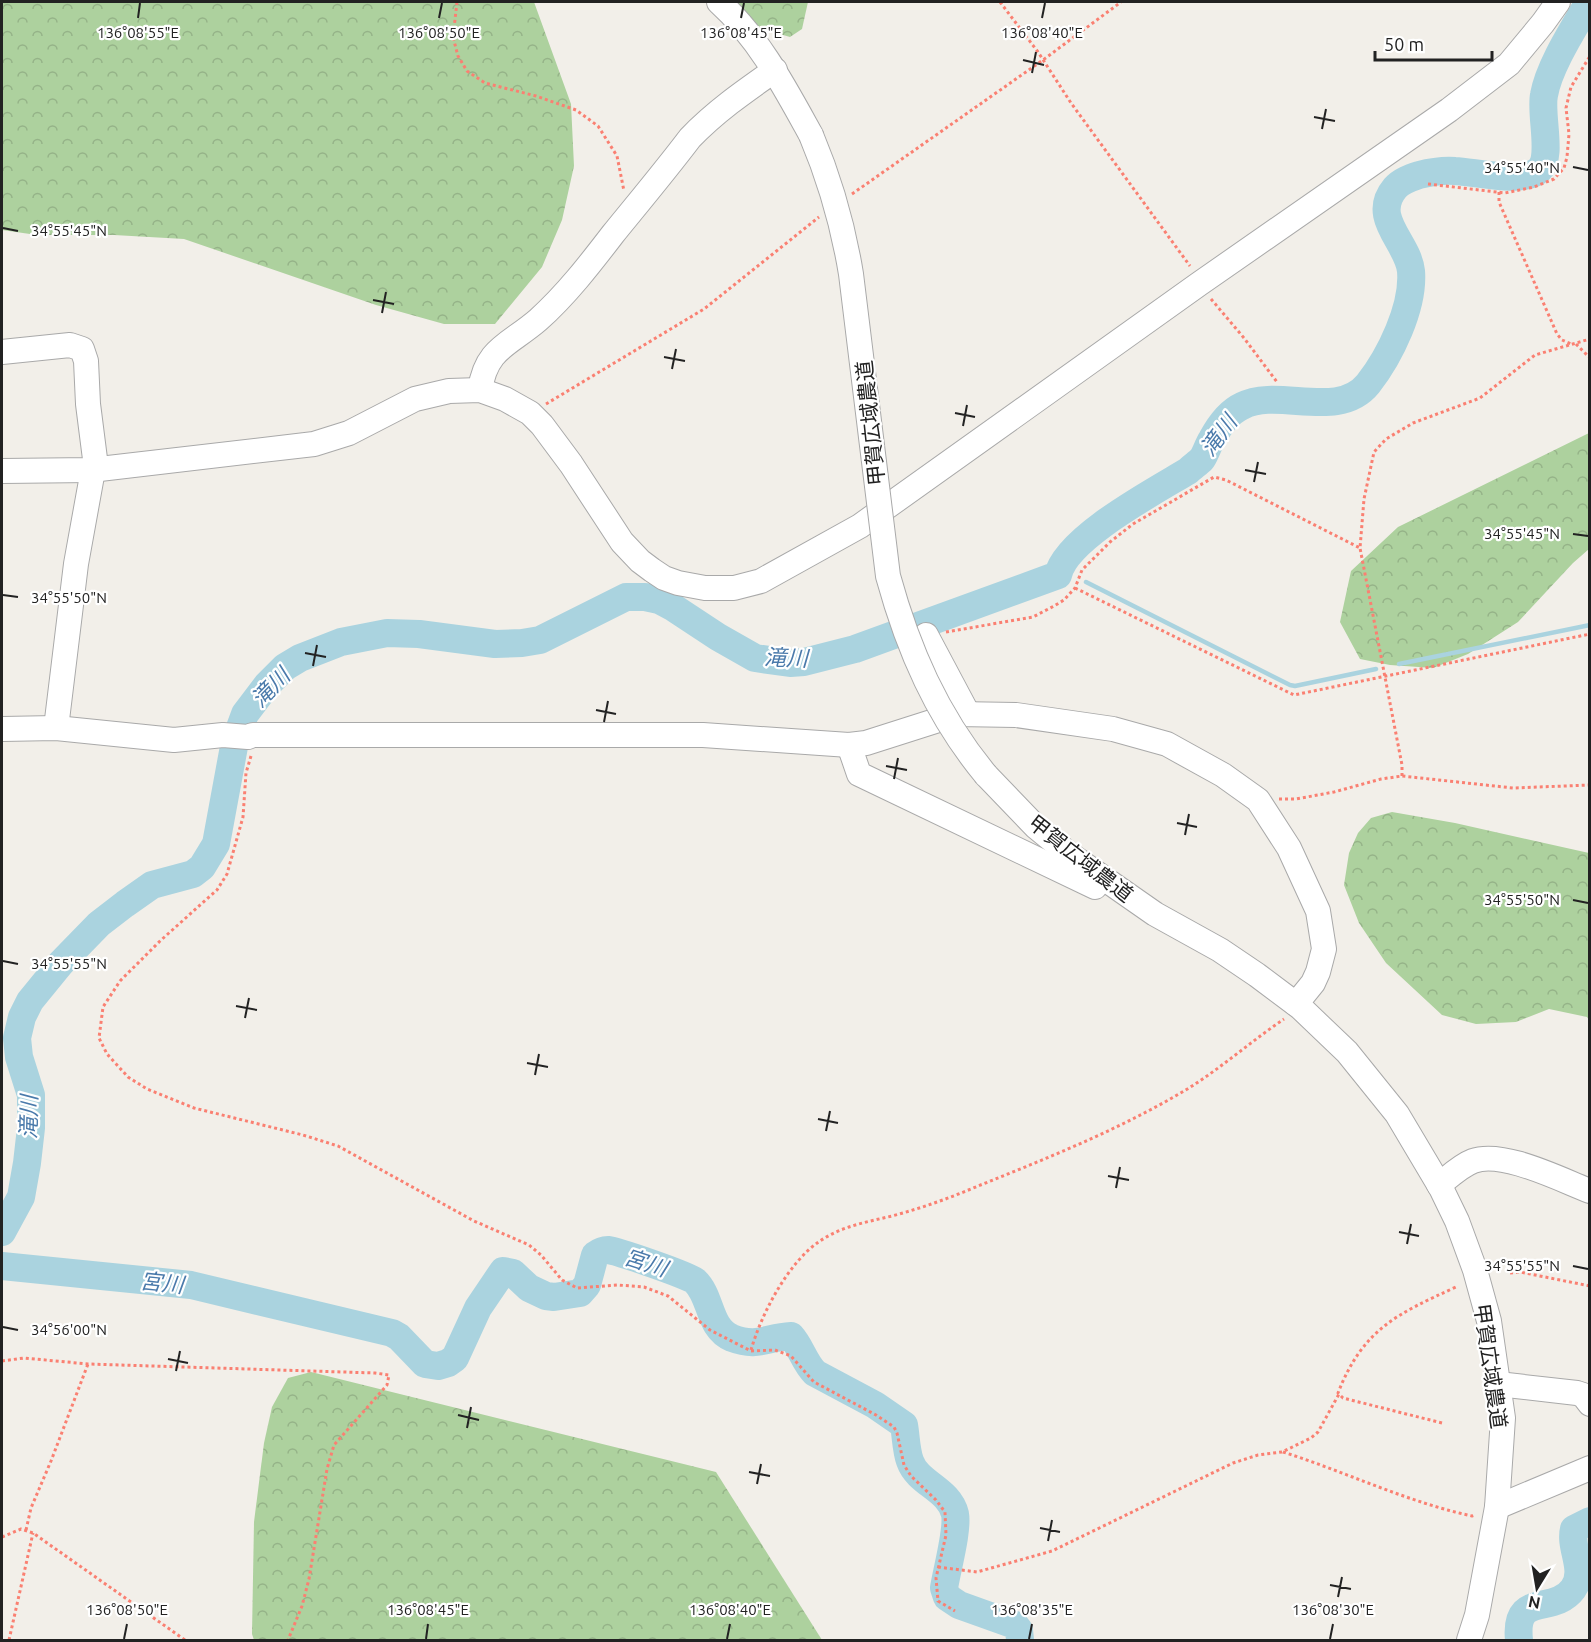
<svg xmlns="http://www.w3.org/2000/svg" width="1591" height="1642" font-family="Ubuntu,'Noto Sans JP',sans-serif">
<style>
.forest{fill:url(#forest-crowns)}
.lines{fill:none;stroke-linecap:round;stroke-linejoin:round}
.stream{stroke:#aad3df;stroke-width:4.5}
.river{stroke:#aad3df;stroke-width:28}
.minor-casing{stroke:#a9a9a9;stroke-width:26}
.path{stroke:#fa8072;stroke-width:3;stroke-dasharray:3 3;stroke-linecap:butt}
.minor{stroke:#fff;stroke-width:24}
.minor-bridge-casing{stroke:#a9a9a9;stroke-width:26;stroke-linecap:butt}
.minor-bridge{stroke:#fff;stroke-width:24}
.ticks{fill:none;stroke:#222;stroke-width:2}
.labels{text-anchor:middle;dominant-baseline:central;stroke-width:4.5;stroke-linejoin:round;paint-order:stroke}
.street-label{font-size:21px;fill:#222;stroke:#fff}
.water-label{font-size:22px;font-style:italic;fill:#4a7aab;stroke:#fff}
.ticks-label{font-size:15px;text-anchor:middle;fill:#222;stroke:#fff;stroke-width:4.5;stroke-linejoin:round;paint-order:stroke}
</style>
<defs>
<pattern id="forest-crowns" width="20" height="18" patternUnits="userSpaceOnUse" patternTransform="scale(1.5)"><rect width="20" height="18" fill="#add19e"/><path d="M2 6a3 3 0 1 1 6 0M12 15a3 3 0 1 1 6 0" fill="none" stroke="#95b388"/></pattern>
</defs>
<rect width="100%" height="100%" fill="#f2efe9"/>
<g class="forest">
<polygon points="2,2 534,2 571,104 574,166 562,220 542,267 495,324 444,324 376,305 184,239 114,235 37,235 2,230"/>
<polygon points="720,2 808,2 802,29 790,37 732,20"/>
<polygon points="1589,433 1589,549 1573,563 1518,622 1468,654 1433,668 1390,665 1360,659 1340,622 1351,571 1398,527"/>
<polygon points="1392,812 1455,823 1589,853 1589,1020 1587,1017 1549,1009 1516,1022 1476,1024 1442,1015 1386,963 1359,923 1344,885 1349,853 1358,833 1371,818"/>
<polygon points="311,1372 716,1472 822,1640 254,1640 252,1634 254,1522 264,1443 272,1407 288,1378"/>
</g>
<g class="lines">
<g class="stream">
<polyline points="1086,582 1290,685 1295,686 1376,669"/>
<polyline points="1399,664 1590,625"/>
</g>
<g class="river">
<path d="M2 1232 21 1197 27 1163 31 1128V1095L19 1057 17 1038 22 1017 30 1001 61 963 99 924 125 904 152 885 193 874 202 867 216 844 235 741 245 714 267 685 285 667 300 658 341 642 387 633 419 634 495 644 522 643 540 640 626 597H645L659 600 674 608 718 637 755 658 790 663 804 662 855 649 1058 575C1066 538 1155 491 1188 471 1192 467 1198 463 1202 459 1206 453 1208 445 1212 439 1219 426 1229 412 1242 406 1278 387 1338 421 1368 384 1390 356 1414 307 1411 271 1408 242 1370 218 1395 188 1401 181 1410 178 1419 175 1431 172 1442 170 1455 171 1475 172 1524 184 1539 170 1553 157 1540 115 1544 95 1549 66 1574 28 1589 2"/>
<path d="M2 1266 191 1285 392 1333 399 1337 425 1364 438 1366 448 1363 455 1358 478 1308 503 1271 513 1273 529 1288 546 1296 554 1297 580 1293 587 1285 595 1255C599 1252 603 1250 608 1250 617 1251 690 1276 695 1281 712 1297 708 1328 732 1338 758 1348 767 1337 791 1336 801 1347 804 1362 815 1373L875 1405 904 1425C906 1436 906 1450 910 1461 918 1484 949 1489 955 1514 958 1530 947 1569 944 1588L947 1597 959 1605 1015 1625 1019 1630 1020 1640"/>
<path d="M1519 1640C1514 1590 1553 1616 1573 1589 1587 1570 1569 1549 1574 1529L1590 1521"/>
</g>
<g class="minor-casing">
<g id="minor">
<path d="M719 2C759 38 785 88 811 135"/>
<polyline points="2,352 70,345 82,349 86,361 88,404 95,459 76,564 56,728"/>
<path d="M480 390C486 348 509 345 538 320 566 295 590 264 613 234 639 202 665 171 690 138 716 111 745 91 775 70"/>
<polyline points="2,471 91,470 314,444 349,433 415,399 449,391 480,390 505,399 530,413 542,425 571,464 622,542 640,561 652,570 664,578 678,583 705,588 734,588 761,581 860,526 1199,284 1449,110 1509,64 1543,23 1558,2"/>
<polyline points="926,635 968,714"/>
<polyline points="2,729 56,728 174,740 223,735 248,737 253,735 703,735 849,745 866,743 957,714 1016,715 1113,729 1167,744 1223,775 1258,800 1289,848 1318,911 1324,949 1318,972 1313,983 1296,1004"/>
<polyline points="849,745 859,774 1095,887"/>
<polyline points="986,775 1036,827 1069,854 1155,914 1220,950 1257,975 1301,1008 1347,1052 1397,1114 1441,1188 1457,1221 1475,1270 1489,1321 1503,1418 1497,1507 1477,1615 1469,1640"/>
<path d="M1439 1185C1449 1177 1460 1166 1473 1161 1503 1150 1561 1180 1590 1191"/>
<polyline points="1498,1384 1577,1393 1583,1395 1590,1404"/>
<polyline points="1497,1507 1590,1468"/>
</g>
</g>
<g class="path">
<polyline points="457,2 453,37 458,56 467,71 485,83 536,96 576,110 598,126 617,156 624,191"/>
<polyline points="1000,2 1038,52 1071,103 1190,266"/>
<polyline points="1428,184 1505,193 1534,187 1554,179 1564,168 1567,157 1569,134 1566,108 1571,87 1590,56"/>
<polyline points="1499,192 1499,202 1557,334 1562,340 1571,344"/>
<polyline points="852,194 1043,60 1121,2"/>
<polyline points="1211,299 1244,338 1277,382"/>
<polyline points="1576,344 1590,358"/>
<polyline points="546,404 704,309 819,217"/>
<polyline points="1075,588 1294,695 1590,634"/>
<polyline points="946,632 1033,617 1054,606 1064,600 1075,588 1082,570 1110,542 1133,524 1214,477 1226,480 1360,548"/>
<polyline points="251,756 246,773 243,817 227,874 217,890 160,941 120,981 103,1007 99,1038 107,1054 128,1077 147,1089 194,1108 303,1135 338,1146 474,1221 529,1245 541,1255 562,1280 577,1288 618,1285 644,1287 668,1296 710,1330 751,1351 775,1350 791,1356 814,1382 876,1415 894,1427 897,1433 904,1465 911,1476 936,1500 945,1512 946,1535 936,1578 938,1601 955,1611"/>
<polyline points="1402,776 1402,765 1360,548 1364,499 1374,452 1386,439 1413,423 1480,398 1535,355 1590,339"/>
<polyline points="1279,799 1296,799 1334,792 1381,779 1402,776 1513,788 1590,785"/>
<polyline points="1510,1273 1520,1272 1590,1286"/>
<path d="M751 1350C761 1315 788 1262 820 1241 842 1226 867 1222 892 1216 922 1208 950 1198 978 1186 1048 1158 1120 1129 1184 1091 1219 1070 1250 1042 1284 1019"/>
<polyline points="2,1361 24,1358 88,1364 375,1373 389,1375 387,1385 334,1445 327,1469 309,1579 302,1606 288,1640"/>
<path d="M1442 1423 1343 1398 1338 1393C1363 1329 1397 1314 1456 1287"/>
<path d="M1283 1452C1346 1472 1407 1502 1472 1516L1475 1515"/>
<polyline points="26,1530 31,1508 51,1461 88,1364"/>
<polyline points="2,1537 21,1529 33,1533 185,1640"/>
<polyline points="938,1567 977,1572 1052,1551 1233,1463 1258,1455 1282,1452 1311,1438 1318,1432 1339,1394"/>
<polyline points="9,1640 33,1533"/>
</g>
<use href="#minor" class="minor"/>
<g class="minor-bridge-casing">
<path id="minor-bridge" d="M811 135C830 180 843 225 851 274L888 576C908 649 937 716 986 775"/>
</g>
<use href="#minor-bridge" class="minor-bridge"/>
</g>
<path class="ticks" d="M138 18 140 3M439 18 442 3M741 18 744 3M1042 18 1045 3M1023 60 1044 65M1032 73 1036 52M1314 117 1335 121M1322 129 1326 109M1573 167 1588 170M3 228 18 231M373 300 394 304M382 313 386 292M664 357 685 361M672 369 676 349M955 413 975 417M963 426 967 405M1245 470 1266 474M1254 482 1258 462M1573 534 1588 536M3 595 18 597M305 653 326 657M313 666 317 645M596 710 616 714M604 722 608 701M886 766 907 770M894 779 898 758M1177 823 1197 827M1185 835 1189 814M1573 900 1588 903M3 961 18 964M236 1006 257 1010M245 1018 249 998M527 1063 548 1067M535 1075 539 1054M818 1119 838 1123M826 1131 830 1111M1108 1176 1129 1180M1116 1188 1120 1167M1399 1232 1419 1236M1407 1244 1411 1224M1573 1266 1588 1269M3 1327 18 1330M168 1359 188 1363M176 1371 180 1351M458 1415 479 1420M467 1428 471 1407M749 1472 770 1476M757 1484 761 1464M1040 1528 1060 1532M1048 1541 1052 1520M1330 1585 1351 1589M1338 1597 1342 1577M124 1639 127 1624M426 1639 428 1624M727 1639 730 1624M1029 1639 1032 1624M1330 1639 1333 1624"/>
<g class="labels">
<g class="street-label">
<text transform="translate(870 423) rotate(-96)">甲賀広域農道</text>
<text transform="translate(1081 858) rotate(38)">甲賀広域農道</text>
<text transform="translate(1491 1366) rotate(82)">甲賀広域農道</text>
</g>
<g class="water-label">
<text transform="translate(1218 435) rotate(-53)">滝川</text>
<text transform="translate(786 657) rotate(2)">滝川</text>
<text transform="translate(270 687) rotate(-46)">滝川</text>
<text transform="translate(28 1117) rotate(-89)">滝川</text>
<text transform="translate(646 1262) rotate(18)">宮川</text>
<text transform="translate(162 1282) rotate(6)">宮川</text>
</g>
</g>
<g class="ticks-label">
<text x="138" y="38">136°08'55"E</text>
<text x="439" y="38">136°08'50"E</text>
<text x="741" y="38">136°08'45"E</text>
<text x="1042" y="38">136°08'40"E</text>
<text x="1522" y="173">34°55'40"N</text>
<text x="69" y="236">34°55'45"N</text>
<text x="1522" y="539">34°55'45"N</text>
<text x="69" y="603">34°55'50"N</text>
<text x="1522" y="905">34°55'50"N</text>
<text x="69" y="969">34°55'55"N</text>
<text x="1522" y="1271">34°55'55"N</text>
<text x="69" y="1335">34°56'00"N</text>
<text x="127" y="1615">136°08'50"E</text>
<text x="428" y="1615">136°08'45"E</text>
<text x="730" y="1615">136°08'40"E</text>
<text x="1032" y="1615">136°08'35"E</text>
<text x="1333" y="1615">136°08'30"E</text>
</g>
<rect width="1591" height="1642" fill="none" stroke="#222222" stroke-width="6"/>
<g transform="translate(1537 1588) rotate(191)" stroke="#ffffff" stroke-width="4.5" paint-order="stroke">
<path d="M0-4.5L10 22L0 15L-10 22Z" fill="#222222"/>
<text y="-9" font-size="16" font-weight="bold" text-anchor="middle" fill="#222222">N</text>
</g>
<path d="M1375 51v9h117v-9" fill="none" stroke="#222222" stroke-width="3"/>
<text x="1384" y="51" font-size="18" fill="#222222" stroke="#ffffff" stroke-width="4.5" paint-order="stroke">50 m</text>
</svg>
